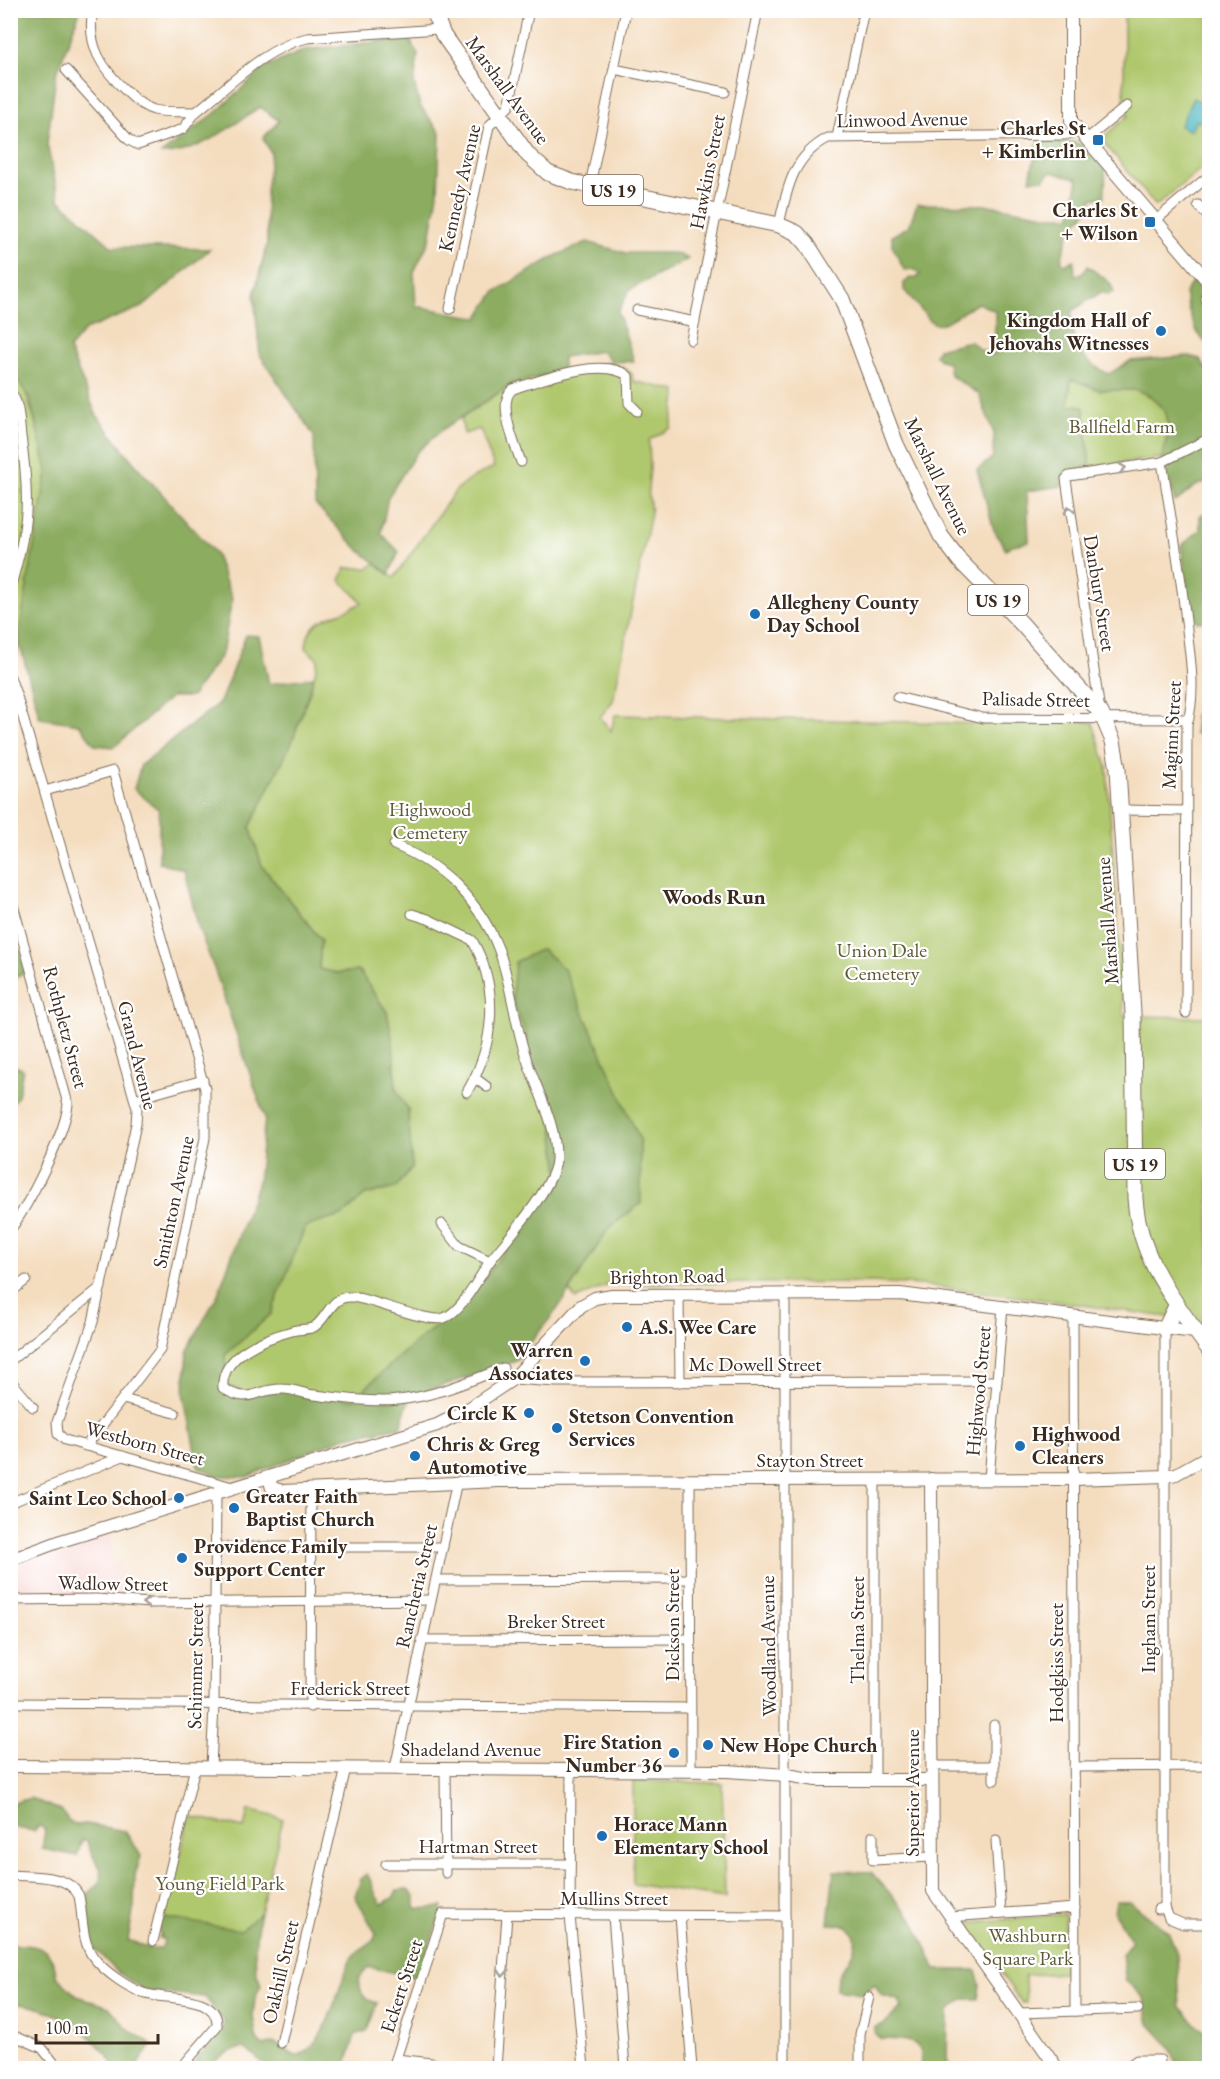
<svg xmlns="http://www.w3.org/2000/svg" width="1220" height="2079" font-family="'EB Garamond',serif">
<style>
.built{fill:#f7d0ca}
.green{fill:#b0c86d;stroke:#767946;stroke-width:1.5}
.forest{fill:#8cac60;stroke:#646b3f;stroke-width:1.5}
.water{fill:#46b6bf;stroke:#40706e;stroke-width:1.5}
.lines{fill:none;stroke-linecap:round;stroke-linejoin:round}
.minor-casing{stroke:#7c6956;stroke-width:11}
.tertiary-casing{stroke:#7c6956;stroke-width:14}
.primary-casing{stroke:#7c6956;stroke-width:17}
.minor{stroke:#fff;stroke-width:9}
.tertiary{stroke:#fff;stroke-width:12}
.primary{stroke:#fff;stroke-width:15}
.oneway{stroke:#a79f9a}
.poi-dot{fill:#1f6fb2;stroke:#fff;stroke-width:2}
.labels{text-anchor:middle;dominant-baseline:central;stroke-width:4.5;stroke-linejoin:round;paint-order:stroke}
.shield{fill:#fff;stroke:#766a62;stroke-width:1.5}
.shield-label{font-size:18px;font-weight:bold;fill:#3b2a1e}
.street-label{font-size:20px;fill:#3b2a1e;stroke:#fff}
.poi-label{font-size:20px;font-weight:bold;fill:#3b2a1e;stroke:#fff;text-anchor:start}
.park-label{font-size:20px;fill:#5e5936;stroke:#fff}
.neighbourhood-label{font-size:21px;font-weight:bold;fill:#3b2a1e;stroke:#fff}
</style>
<rect width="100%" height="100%" fill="#fff"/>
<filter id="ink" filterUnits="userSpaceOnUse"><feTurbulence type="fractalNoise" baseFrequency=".0167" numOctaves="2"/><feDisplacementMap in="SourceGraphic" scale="12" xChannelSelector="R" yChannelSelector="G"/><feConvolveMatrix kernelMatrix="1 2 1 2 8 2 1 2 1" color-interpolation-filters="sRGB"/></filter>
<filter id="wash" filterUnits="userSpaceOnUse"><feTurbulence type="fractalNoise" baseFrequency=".008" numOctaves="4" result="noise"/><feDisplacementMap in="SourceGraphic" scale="24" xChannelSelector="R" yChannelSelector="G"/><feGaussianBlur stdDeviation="1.35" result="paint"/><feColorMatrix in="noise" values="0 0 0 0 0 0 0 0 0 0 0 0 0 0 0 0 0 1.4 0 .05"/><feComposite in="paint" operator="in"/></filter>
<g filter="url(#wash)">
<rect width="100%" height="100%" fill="#f4ddbf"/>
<polygon class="built" points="113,1525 111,1564 120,1564 119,1602 11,1600 11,1560"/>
<g class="green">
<polygon points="1124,11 1209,11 1209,162 1156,206 1101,139 1128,116 1124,100"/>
<polygon points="10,340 57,494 16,657 10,656"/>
<path d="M607 363 624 368 632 374 633 381 677 391 671 428 649 440 650 468 648 488 651 513 613 701 600 717 611 731 615 715 990 724 1044 725 1082 721 1093 723 1107 767 1124 1016 1209 1017V1323L1062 1302 922 1285 871 1282 610 1284 576 1299 569 1291 608 1229 641 1203 512 1000 526 1034 530 1064 552 1120 560 1179 467 1301 402 1354 353 1400 247 1393 226 1386 225 1355 271 1314 305 1227 343 1215 365 1195 395 1188 408 1110 396 1091 393 1043 387 1012 359 971 337 973 319 969 321 940 262 866 250 827C276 773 306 719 318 660L306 648C307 613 342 618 362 602L340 580 346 568H369L375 563 394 578 456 490 472 478 494 467 480 429 464 434 461 419 513 383Z"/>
<polygon points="1071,379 1100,390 1137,390 1152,397 1166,413 1169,429 1162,458 1090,467 1084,408 1068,406"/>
<polygon points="633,1781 722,1783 725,1898 633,1884"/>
<polygon points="248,1810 283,1819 249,1958 159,1938 190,1816 244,1828"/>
<polygon points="1065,1914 1064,1973 1025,1975 1026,2003 1022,2003 965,1923"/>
</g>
<g class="forest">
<polygon points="10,11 80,11 56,75 47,144 59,200 112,247 210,249 144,306 85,330 69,349 96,414 134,463 215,553 232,599 222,654 191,697 171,697 114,747 95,745 79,724 40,718 18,638 47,471 30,399 11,370"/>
<path d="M409 38 418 55 414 83 420 106 440 132 438 194 430 239 414 272 416 306 478 318 495 292 553 257 587 242 626 253H675L688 259 629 290 618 312 634 361 612 362 602 351 563 357V371L513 383 443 429 416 453 388 497 381 533 399 552 389 574 357 548 315 504 314 436 260 355 254 295 267 244 266 192 271 153 263 138 279 121 260 107C231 126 197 155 161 154L214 114 264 68 305 50Z"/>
<path d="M1051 140C1073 140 1094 145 1104 167 1107 175 1105 189 1104 197L1092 199 1090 208 1070 230 1061 260 1065 265 1074 260 1075 276 1082 274 1088 266 1110 283 1114 292 1108 294 1101 292 1072 311C1070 343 1079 360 1109 374L1130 361 1188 356 1200 359 1209 372V483C1195 481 1187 495 1175 502L1162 458 1169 429 1166 413 1152 397 1137 390H1100L1071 379 1068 406 1078 405 1084 408 1090 467 1063 476 1062 486 1027 491 1029 542 1012 545 1006 550 994 530 977 470 993 457 994 434 979 394 950 375 948 362 940 360 935 355 938 349 970 341 980 350 995 354V311L978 303C925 333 944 334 904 290V283L910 278H917L920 274 913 269 904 270 892 245V236L909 226 917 204 989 205 1051 216H1071L1078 179 1051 172 1044 179 1030 180 1037 143Z"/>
<path d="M1193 281 1202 282 1209 291V345C1195 336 1188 310 1185 293Z"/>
<polygon points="1209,510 1209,621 1197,622 1189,598 1181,546 1200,530 1200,516"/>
<polygon points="246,635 259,636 269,684 314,677 292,742 250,827 262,866 321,940 319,969 337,973 359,971 387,1012 393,1043 396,1090 408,1109 412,1168 395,1188 365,1195 343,1215 305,1227 271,1314 225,1355 226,1386 247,1393 282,1388 353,1400 402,1354 467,1301 560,1179 552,1120 530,1064 526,1034 512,1000 515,962 542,949 564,969 640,1140 641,1203 608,1229 558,1308 516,1361 409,1397 401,1427 345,1437 246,1477 219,1476 198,1467 184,1392 187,1351 218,1294 258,1182 265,1118 215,971 199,929 184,870 159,862 159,810 134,789 141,765 220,702"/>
<polygon points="1209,712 1209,733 1195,734 1195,714"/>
<polygon points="11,950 20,950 26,972 11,980"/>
<polygon points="11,1065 23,1069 18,1096 11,1104"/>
<path d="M30 1798 62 1811 69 1821 77 1825 86 1824 125 1831 141 1856 135 1875 134 1906 128 1940 150 1948H162L164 1941 158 1929 160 1921 165 1918 241 1930 259 1914 255 1948 256 1971 261 1985 255 1998 253 2017 257 2040 263 2046 275 2043 295 2056C327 2050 337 1987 351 1959 356 1948 373 1946 376 1934L355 1896 361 1879 367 1874C374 1885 373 1895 382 1904L393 1898 397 1890 407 1889 415 1897V1907L418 1909 443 1907 418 1978 369 1967 359 1978C360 1993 362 1999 377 2003L367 2031 355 2035 347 2061 338 2068H270L244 2048C228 2050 218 2057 208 2068H190L224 2027V2021L205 1997 145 1991 116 1971 92 1946 83 1898C121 1870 89 1865 87 1840H82L77 1856 42 1849 45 1830 39 1825 34 1831 16 1828 11 1819 10 1804Z"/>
<path d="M834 1871 871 1872 913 1919 936 1970H976L980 1985 978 1999H962L948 2011 947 2059 951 2068H920C920 2064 922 2057 921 2053 918 2037 893 2040 881 2039L875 2034V2027L884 2024 902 2007 899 2000 881 1995 875 1984 862 1994 836 1990C836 1986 836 1980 838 1976 840 1970 846 1965 849 1960 862 1937 855 1923 828 1924Z"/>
<polygon points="1116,1901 1129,1901 1169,1933 1177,1954 1180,2007 1209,2037 1209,2068 1177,2068 1171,2047 1149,2024 1144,1998 1126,1981 1122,1955 1132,1941 1114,1913"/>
<path d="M14 1945C39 1944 54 1949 56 1976L77 1996 109 2007 127 2028 152 2045 135 2068H116C97 2035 50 2003 11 2004V1947Z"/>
</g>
<polygon class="water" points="1193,98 1209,106 1209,126 1196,120 1191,131 1180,126"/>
</g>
<g filter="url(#ink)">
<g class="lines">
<g class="minor-casing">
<g id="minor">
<path d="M93 10C86 45 102 69 127 92 134 99 144 107 154 110 167 113 183 111 196 112 230 85 264 48 307 38L439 29"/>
<polyline points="614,69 725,92"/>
<polyline points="66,70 129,140 138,145 183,129 196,112"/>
<polyline points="837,137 864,10"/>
<polyline points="1087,139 1127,106"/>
<polyline points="590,185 626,10"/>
<polyline points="1198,205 1210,219"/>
<polyline points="1156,220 1210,175"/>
<path d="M779 225C787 189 792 157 828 138L1064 135 1081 131"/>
<polyline points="1210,285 1206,299 1210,307"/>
<polyline points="450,309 489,126 509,106 529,10"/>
<polyline points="637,310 695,322"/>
<polyline points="691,340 758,10"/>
<path d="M10 391C20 403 19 421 21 436 30 499 29 526 10 588"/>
<path d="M521 462C515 445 496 401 513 389 541 380 603 356 628 376L629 403 637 411"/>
<path d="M1162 462C1171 518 1181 573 1187 630 1191 662 1196 694 1187 725L1186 1013"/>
<polyline points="10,677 17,697 10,702"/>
<polyline points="17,697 137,1108 136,1124 93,1322 57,1422 58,1434 65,1440 236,1488"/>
<polyline points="897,697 983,718 1189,719"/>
<polyline points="1100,711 1066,479 1069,476 1162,462 1210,438"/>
<polyline points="45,791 113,771 205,1089 205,1138 160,1350 86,1446"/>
<polyline points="1121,810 1186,811"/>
<path d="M394 845C441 864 479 900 498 948 511 982 514 1020 525 1054 535 1088 557 1122 556 1159 555 1187 507 1239 490 1261L459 1246 442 1224"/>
<path d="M10 894 68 1104C66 1132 28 1206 10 1230"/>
<path d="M412 914 428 919 472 940C500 988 495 1044 467 1092"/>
<polyline points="475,1078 487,1087"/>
<polyline points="135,1099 203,1080"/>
<path d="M490 1261C480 1276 461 1312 444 1318 429 1324 373 1299 352 1297 331 1295 328 1318 314 1327 309 1330 298 1329 292 1331 266 1338 220 1355 223 1388 249 1406 257 1388 283 1389 294 1389 304 1394 315 1395 337 1398 376 1403 398 1400 433 1397 470 1381 503 1368"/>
<polyline points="10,1293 26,1280"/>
<polyline points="679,1295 680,1382"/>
<polyline points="1073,1315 1075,2011"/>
<polyline points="10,1361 101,1287"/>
<polyline points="513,1379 556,1382 997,1381"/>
<polyline points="10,1380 33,1407"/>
<polyline points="123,1399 175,1413"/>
<polyline points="875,1479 875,1780"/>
<polyline points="989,1479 1003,1306"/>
<polyline points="690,1480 691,1771"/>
<polyline points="10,1503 123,1456"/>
<polyline points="215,1547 443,1547"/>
<polyline points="437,1580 690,1579"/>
<polyline points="10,1600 97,1599 150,1603 430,1600"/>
<polyline points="421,1640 690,1639"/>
<polyline points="10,1703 690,1708"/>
<polyline points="310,1707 311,1488"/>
<polyline points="932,1766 994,1766"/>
<polyline points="211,1767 214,1706 216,1494"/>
<polyline points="1074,1767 1210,1766"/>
<polyline points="395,1768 457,1481"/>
<polyline points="445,1769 446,1873"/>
<polyline points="571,1770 570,1916 584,2068"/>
<polyline points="994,1780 994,1725"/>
<polyline points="873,1836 873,1860 931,1857"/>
<polyline points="996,1841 1001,1913"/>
<polyline points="386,1864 570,1864"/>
<path d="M10 1875C31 1877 68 1873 79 1896 83 1915 81 1942 94 1958 105 1972 127 1987 143 1993 164 2001 219 1992 217 2026L181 2068"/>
<polyline points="1165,1908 1165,1329"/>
<polyline points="1158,1909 1165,1908 1169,1918 1183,1924 1210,1924"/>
<polyline points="613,1916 625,2068"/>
<polyline points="680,1916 692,2068"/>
<polyline points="950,1917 1075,1908"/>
<polyline points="153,1941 195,1767"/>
<polyline points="1019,2013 1138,2009"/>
<polyline points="10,2034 42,2048 58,2068"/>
<polyline points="281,2043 346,1768"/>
<polyline points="396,2059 432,2063 444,2068"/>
<polyline points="393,2068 443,1914 785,1916"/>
<polyline points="496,2068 507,1915"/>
<polyline points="785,2068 785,1295"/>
<polyline points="860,2068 860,2034 869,1997"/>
<polyline points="1126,2068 1137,2060 1160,2060"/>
</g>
</g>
<g class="tertiary-casing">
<g id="tertiary">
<polyline points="1071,10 1071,121 1210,284"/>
<polyline points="269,1478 272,1488 283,1491 498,1481 1074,1479 1166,1476 1176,1474 1210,1455"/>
<polyline points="931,1479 933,1891 1057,2068"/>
<polyline points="10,1560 61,1541 437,1425 468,1409 513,1379 581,1306 595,1298 612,1295 900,1294 1210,1334"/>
<polyline points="10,1766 727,1771 787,1775 816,1780 931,1780"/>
</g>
</g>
<g class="primary-casing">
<g id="primary">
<path d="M433 10 443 35 528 155 548 173 572 182 779 225 797 233 807 244 842 299 896 444 941 536 960 561 1021 623 1101 713 1113 741 1118 769 1133 1013 1135 1198C1139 1260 1175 1302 1210 1351"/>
<polyline points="1165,1329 1176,1306"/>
</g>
</g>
<use href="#minor" class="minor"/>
<use href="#tertiary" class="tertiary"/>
<use href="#primary" class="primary"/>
</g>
<defs><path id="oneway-chevron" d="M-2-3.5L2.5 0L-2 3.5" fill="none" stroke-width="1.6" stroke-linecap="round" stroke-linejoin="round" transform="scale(1.5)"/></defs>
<g class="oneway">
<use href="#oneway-chevron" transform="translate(1122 468) rotate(-8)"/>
<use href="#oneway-chevron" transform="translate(1069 510) rotate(-99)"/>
<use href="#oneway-chevron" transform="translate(146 1603) rotate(-179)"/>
<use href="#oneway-chevron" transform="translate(503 1973) rotate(94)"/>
</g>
</g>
<g class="poi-dot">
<rect x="1092" y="134" width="12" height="12" rx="3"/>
<rect x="1144" y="216" width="12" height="12" rx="3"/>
<circle cx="1161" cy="331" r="6"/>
<circle cx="755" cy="614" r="6"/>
<circle cx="627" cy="1327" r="6"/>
<circle cx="585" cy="1361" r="6"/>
<circle cx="529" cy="1413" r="6"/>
<circle cx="557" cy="1428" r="6"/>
<circle cx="1020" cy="1446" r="6"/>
<circle cx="415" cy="1456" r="6"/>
<circle cx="179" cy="1498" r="6"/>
<circle cx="234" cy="1508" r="6"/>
<circle cx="182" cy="1558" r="6"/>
<circle cx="708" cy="1745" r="6"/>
<circle cx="674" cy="1753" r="6"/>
<circle cx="602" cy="1836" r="6"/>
</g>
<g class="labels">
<g class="shield">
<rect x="583" y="175" width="60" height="30" rx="4.5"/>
<rect x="968" y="585" width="60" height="30" rx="4.5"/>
<rect x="1105" y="1149" width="60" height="30" rx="4.5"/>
</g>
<g class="shield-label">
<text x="613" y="190">US 19</text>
<text x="998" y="600">US 19</text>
<text x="1135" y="1164">US 19</text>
</g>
<g class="street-label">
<text transform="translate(508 90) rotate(54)">Marshall Avenue</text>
<text transform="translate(902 119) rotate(-1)">Linwood Avenue</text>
<text transform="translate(707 172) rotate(-79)">Hawkins Street</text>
<text transform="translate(459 188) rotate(-77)">Kennedy Avenue</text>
<text transform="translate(938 476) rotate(64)">Marshall Avenue</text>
<text transform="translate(1100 593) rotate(81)">Danbury Street</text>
<text transform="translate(1036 699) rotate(1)">Palisade Street</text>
<text transform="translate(1171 735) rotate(-87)">Maginn Street</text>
<text transform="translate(1107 921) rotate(-94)">Marshall Avenue</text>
<text transform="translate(66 1027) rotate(75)">Rothpletz Street</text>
<text transform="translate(138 1055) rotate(76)">Grand Avenue</text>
<text transform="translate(173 1202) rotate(-78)">Smithton Avenue</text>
<text transform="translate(667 1276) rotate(-1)">Brighton Road</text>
<text x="755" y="1364">Mc Dowell Street</text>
<text transform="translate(978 1391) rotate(-85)">Highwood Street</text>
<text transform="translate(145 1443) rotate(15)">Westborn Street</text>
<text x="810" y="1460">Stayton Street</text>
<text transform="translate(113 1583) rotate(1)">Wadlow Street</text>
<text transform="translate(416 1586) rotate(-77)">Rancheria Street</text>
<text transform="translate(1148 1619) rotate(-90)">Ingham Street</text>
<text x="556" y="1621">Breker Street</text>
<text transform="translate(672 1625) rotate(-90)">Dickson Street</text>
<text transform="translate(857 1630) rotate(-90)">Thelma Street</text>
<text transform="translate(768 1646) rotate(-91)">Woodland Avenue</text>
<text transform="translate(1056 1663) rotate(-90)">Hodgkiss Street</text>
<text transform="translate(195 1666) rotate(-89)">Schimmer Street</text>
<text x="350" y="1688">Frederick Street</text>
<text x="471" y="1749">Shadeland Avenue</text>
<text transform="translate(912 1793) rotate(-90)">Superior Avenue</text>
<text x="478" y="1846">Hartman Street</text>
<text x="614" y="1898">Mullins Street</text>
<text transform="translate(280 1972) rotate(-77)">Oakhill Street</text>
<text transform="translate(401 1986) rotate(-72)">Eckert Street</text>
</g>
<g class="poi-label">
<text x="1086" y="128" text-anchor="end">Charles St<tspan x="1086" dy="23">+ Kimberlin</tspan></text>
<text x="1138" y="210" text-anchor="end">Charles St<tspan x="1138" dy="23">+ Wilson</tspan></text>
<text x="1149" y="320" text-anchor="end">Kingdom Hall of<tspan x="1149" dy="23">Jehovahs Witnesses</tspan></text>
<text x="767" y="602">Allegheny County<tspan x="767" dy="23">Day School</tspan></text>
<text x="639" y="1327">A.S. Wee Care</text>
<text x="573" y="1350" text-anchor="end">Warren<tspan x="573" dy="23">Associates</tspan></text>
<text x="517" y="1413" text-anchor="end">Circle K</text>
<text x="569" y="1416">Stetson Convention<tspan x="569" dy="23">Services</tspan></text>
<text x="1032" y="1434">Highwood<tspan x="1032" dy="23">Cleaners</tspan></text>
<text x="427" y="1444">Chris &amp; Greg<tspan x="427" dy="23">Automotive</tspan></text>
<text x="246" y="1496">Greater Faith<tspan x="246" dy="23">Baptist Church</tspan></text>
<text x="167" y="1498" text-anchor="end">Saint Leo School</text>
<text x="194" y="1546">Providence Family<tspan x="194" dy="23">Support Center</tspan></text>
<text x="662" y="1742" text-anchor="end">Fire Station<tspan x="662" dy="23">Number 36</tspan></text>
<text x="720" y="1745">New Hope Church</text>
<text x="614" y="1824">Horace Mann<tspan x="614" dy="23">Elementary School</tspan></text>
</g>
<g class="park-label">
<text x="1122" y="426">Ballfield Farm</text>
<text x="430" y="809">Highwood<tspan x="430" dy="23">Cemetery</tspan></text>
<text x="882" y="950">Union Dale<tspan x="882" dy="23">Cemetery</tspan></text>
<text x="220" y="1883">Young Field Park</text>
<text x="1028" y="1935">Washburn<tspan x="1028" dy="23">Square Park</tspan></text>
</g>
<g class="neighbourhood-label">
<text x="714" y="896">Woods Run</text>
</g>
</g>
<rect width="1220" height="2079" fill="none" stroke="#fff" stroke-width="36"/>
<path d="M36 2034v9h122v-9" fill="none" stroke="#3b2a1e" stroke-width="3"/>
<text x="45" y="2034" font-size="18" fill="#3b2a1e" stroke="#ffffff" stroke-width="4.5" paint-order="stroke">100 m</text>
</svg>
